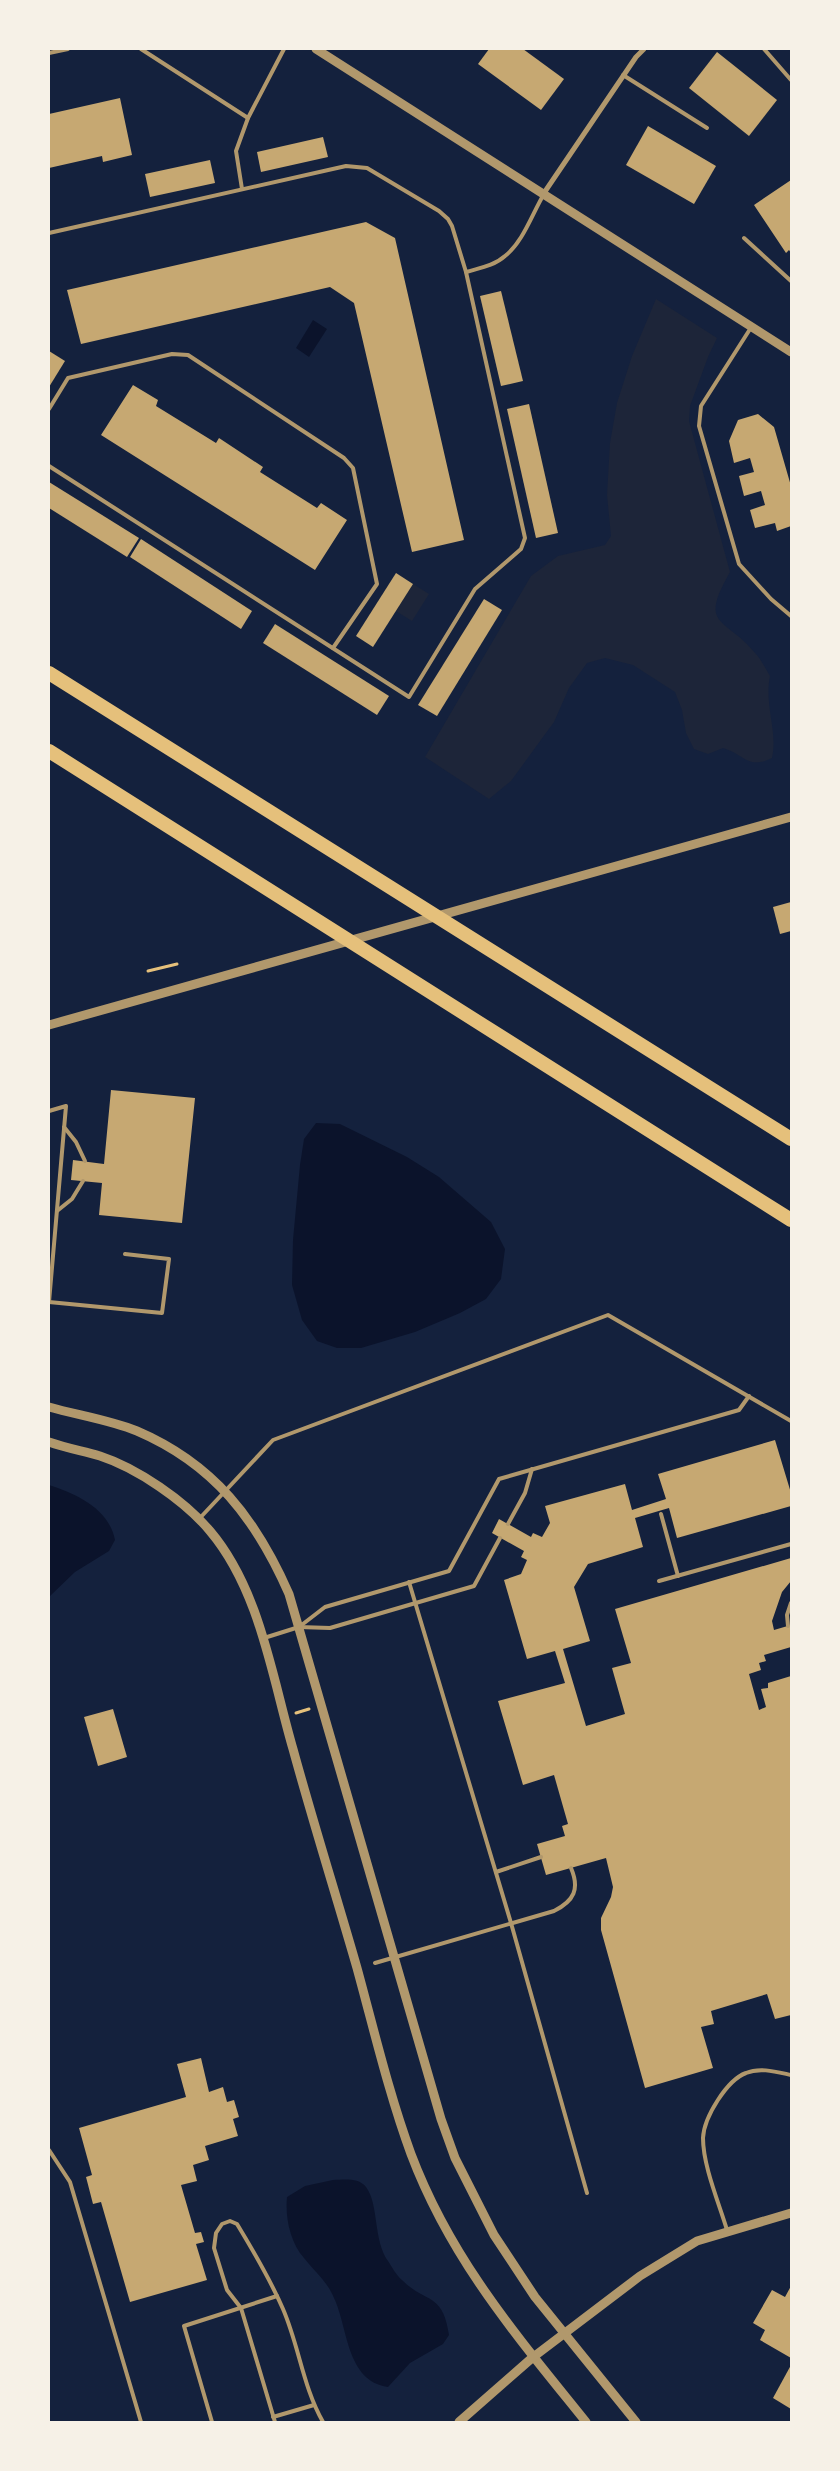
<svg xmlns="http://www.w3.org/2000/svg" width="840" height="2471" font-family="Georgia,serif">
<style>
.green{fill:#1d2539}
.water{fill:#0b132b}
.building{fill:#c6a872}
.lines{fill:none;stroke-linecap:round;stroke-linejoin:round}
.path{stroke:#e5c07b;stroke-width:3}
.service{stroke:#b1986c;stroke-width:4}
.minor{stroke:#b1986c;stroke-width:5}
.tertiary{stroke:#b1986c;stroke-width:9}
.motorway{stroke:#e5c07b;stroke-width:14}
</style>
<rect width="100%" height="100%" fill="#14213d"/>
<g class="green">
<path d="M656 299 717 338 708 357 690 406 689 421 730 572C698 628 725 616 755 653 761 659 765 668 770 676 764 706 778 730 772 758 748 770 744 754 723 748L708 754 694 749 686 733 682 710 675 692 633 665 605 658 587 663 569 688 554 722 511 781 489 799 425 757 531 576 558 556 605 545 611 536 607 495 610 443 617 403 632 356Z"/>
<polygon points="413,584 429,594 412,621 396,611"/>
</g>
<g class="water">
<polygon points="313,320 327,329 309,357 296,348"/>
<polygon points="316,1123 340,1124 407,1157 439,1177 491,1222 505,1249 501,1279 486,1299 460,1313 415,1332 361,1348 337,1348 317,1341 302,1320 292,1285 293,1240 300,1165 304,1139"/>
<path d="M49 1485C77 1494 109 1509 115 1540L109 1551 75 1572 49 1597Z"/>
<path d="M333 2180C343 2180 358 2177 366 2187 379 2204 373 2240 388 2261 392 2267 396 2275 402 2280 426 2304 443 2292 449 2335L443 2344 410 2363 388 2387C346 2381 348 2327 334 2298 327 2281 315 2272 304 2258 290 2242 285 2217 287 2197L305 2186Z"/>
</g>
<g class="building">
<polygon points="489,49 523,49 564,79 541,110 478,64"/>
<polygon points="717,52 777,100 749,136 689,88"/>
<polygon points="120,98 132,155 103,162 102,156 49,168 49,114"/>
<polygon points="648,126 716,166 694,204 626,165"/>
<polygon points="323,137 328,157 261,172 257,152"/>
<polygon points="210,160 215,183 150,197 145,174"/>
<polygon points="791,180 791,253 789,250 786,253 754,205"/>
<polygon points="366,222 395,238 464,540 412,552 354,303 330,287 81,344 67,290"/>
<polygon points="501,291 523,381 501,386 480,296"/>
<polygon points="49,351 65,361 49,387"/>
<polygon points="133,385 158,400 156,406 216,443 219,438 263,467 260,472 317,508 321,503 347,520 315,570 101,435"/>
<polygon points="529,404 558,533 536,538 507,409"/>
<polygon points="758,414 774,427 791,486 791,526 777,531 775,523 755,528 750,510 765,505 761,491 744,496 739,476 754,472 750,458 734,463 729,441 738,420"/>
<polygon points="49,482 139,538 127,557 49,508"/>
<polygon points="141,539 252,611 241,629 130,557"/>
<polygon points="396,573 413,584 373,647 356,636"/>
<polygon points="484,599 502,610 437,716 418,705"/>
<polygon points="275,624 389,696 377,715 263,643"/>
<polygon points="791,902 791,931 780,934 773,907"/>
<polygon points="111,1090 195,1098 182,1223 99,1215 102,1183 71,1180 73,1160 104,1164"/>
<polygon points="775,1440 791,1493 791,1506 677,1538 669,1508 635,1518 643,1547 588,1564 574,1587 590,1641 563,1649 586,1726 625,1714 612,1668 631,1663 615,1609 791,1558 791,1581 782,1592 772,1621 774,1630 791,1625 791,1647 764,1655 766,1661 759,1663 761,1670 749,1674 759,1710 766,1707 761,1689 768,1688 768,1683 791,1676 791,2015 775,2019 767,1994 711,2011 714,2024 701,2027 713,2068 645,2088 601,1930 601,1918 611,1897 613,1887 606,1858 546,1875 537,1844 565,1836 562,1826 568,1824 554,1775 523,1785 498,1701 565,1683 555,1651 527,1659 504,1580 521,1574 527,1560 521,1557 524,1551 492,1533 499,1519 531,1537 533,1533 542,1537 550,1523 545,1506 625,1484 632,1510 666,1499 658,1474"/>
<polygon points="113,1709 127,1757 98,1766 84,1717"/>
<polygon points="201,2058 209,2092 223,2087 227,2102 234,2100 239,2117 233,2119 238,2136 205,2146 209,2160 193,2165 197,2181 181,2185 195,2233 201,2232 204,2242 196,2244 207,2280 130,2302 101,2202 93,2204 86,2177 92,2175 79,2128 186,2097 177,2064"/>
<polygon points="791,2286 791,2358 760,2340 765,2330 753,2323 772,2290 785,2297"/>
<polygon points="791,2365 791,2409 773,2398"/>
</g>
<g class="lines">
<g class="path">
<polyline points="148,971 177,964"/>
<polyline points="296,1713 309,1709"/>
</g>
<g class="service">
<polyline points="141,49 248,118 284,49"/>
<polyline points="764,49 791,80"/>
<polyline points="49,53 68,49"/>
<polyline points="623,75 707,128"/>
<polyline points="242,189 236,151 248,118"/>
<polyline points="49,233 346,166 367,168 439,211 448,219 452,226 466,272"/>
<polyline points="744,238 791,281"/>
<polyline points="752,326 701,406 699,426 739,564 771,599 791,616"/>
<polyline points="49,409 68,378 172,354 188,355 344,458 353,468 377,584 333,648"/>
<path d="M49 466 409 697 475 589 521 549 525 538 466 272C479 268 494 266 505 256 523 242 532 214 544 194"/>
<polyline points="49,1111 66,1106 49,1302"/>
<polyline points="64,1127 76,1142 85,1161"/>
<polyline points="57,1211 72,1199 83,1181"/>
<polyline points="49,1302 162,1313 169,1259 125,1254"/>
<polyline points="661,1514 678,1576"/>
<polyline points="199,1519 273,1440 608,1315 791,1421"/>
<polyline points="508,1524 525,1493 532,1469"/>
<polyline points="659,1581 791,1544"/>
<polyline points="409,1582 511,1923 587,2193"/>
<polyline points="788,1626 787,1615 791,1603"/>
<polyline points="299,1627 330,1628 474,1586 500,1538"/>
<polyline points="264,1638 299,1627 325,1607 449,1571 499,1479 739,1410 749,1396"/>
<polyline points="496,1872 541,1857"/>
<path d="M375 1963 554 1911C574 1901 580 1889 571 1868"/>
<polyline points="49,2150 70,2182 141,2422"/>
<path d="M727 2230C719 2203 703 2166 703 2138 704 2117 727 2080 746 2073 760 2067 777 2072 791 2075"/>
<polyline points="273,2417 314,2405"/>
<polyline points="212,2422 184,2326 277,2296"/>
<path d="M275 2422 241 2308 227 2290 214 2248 216 2233 222 2224 230 2221 237 2224C254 2252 270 2279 283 2309 299 2346 303 2387 323 2422"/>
</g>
<polyline class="minor" points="544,193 636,57 644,49"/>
<g class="tertiary">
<polyline points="316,49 791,352"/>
<polyline points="49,1025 791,817"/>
<path d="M49 1407C77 1415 110 1420 137 1431 214 1464 256 1519 289 1594L441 2119 455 2158 494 2235 535 2297 636 2422"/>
<path d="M49 1442C66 1448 83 1451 100 1456 137 1468 185 1501 210 1531 260 1590 272 1677 293 1749 313 1822 336 1895 357 1968 374 2030 389 2094 411 2154 451 2260 517 2336 586 2422"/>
<polyline points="459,2422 532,2358 640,2276 697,2241 791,2213"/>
</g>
<g class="motorway">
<polyline points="49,673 791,1139"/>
<polyline points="49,751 791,1220"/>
</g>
</g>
<rect width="840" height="2471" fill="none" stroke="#f6f1e7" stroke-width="100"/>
</svg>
